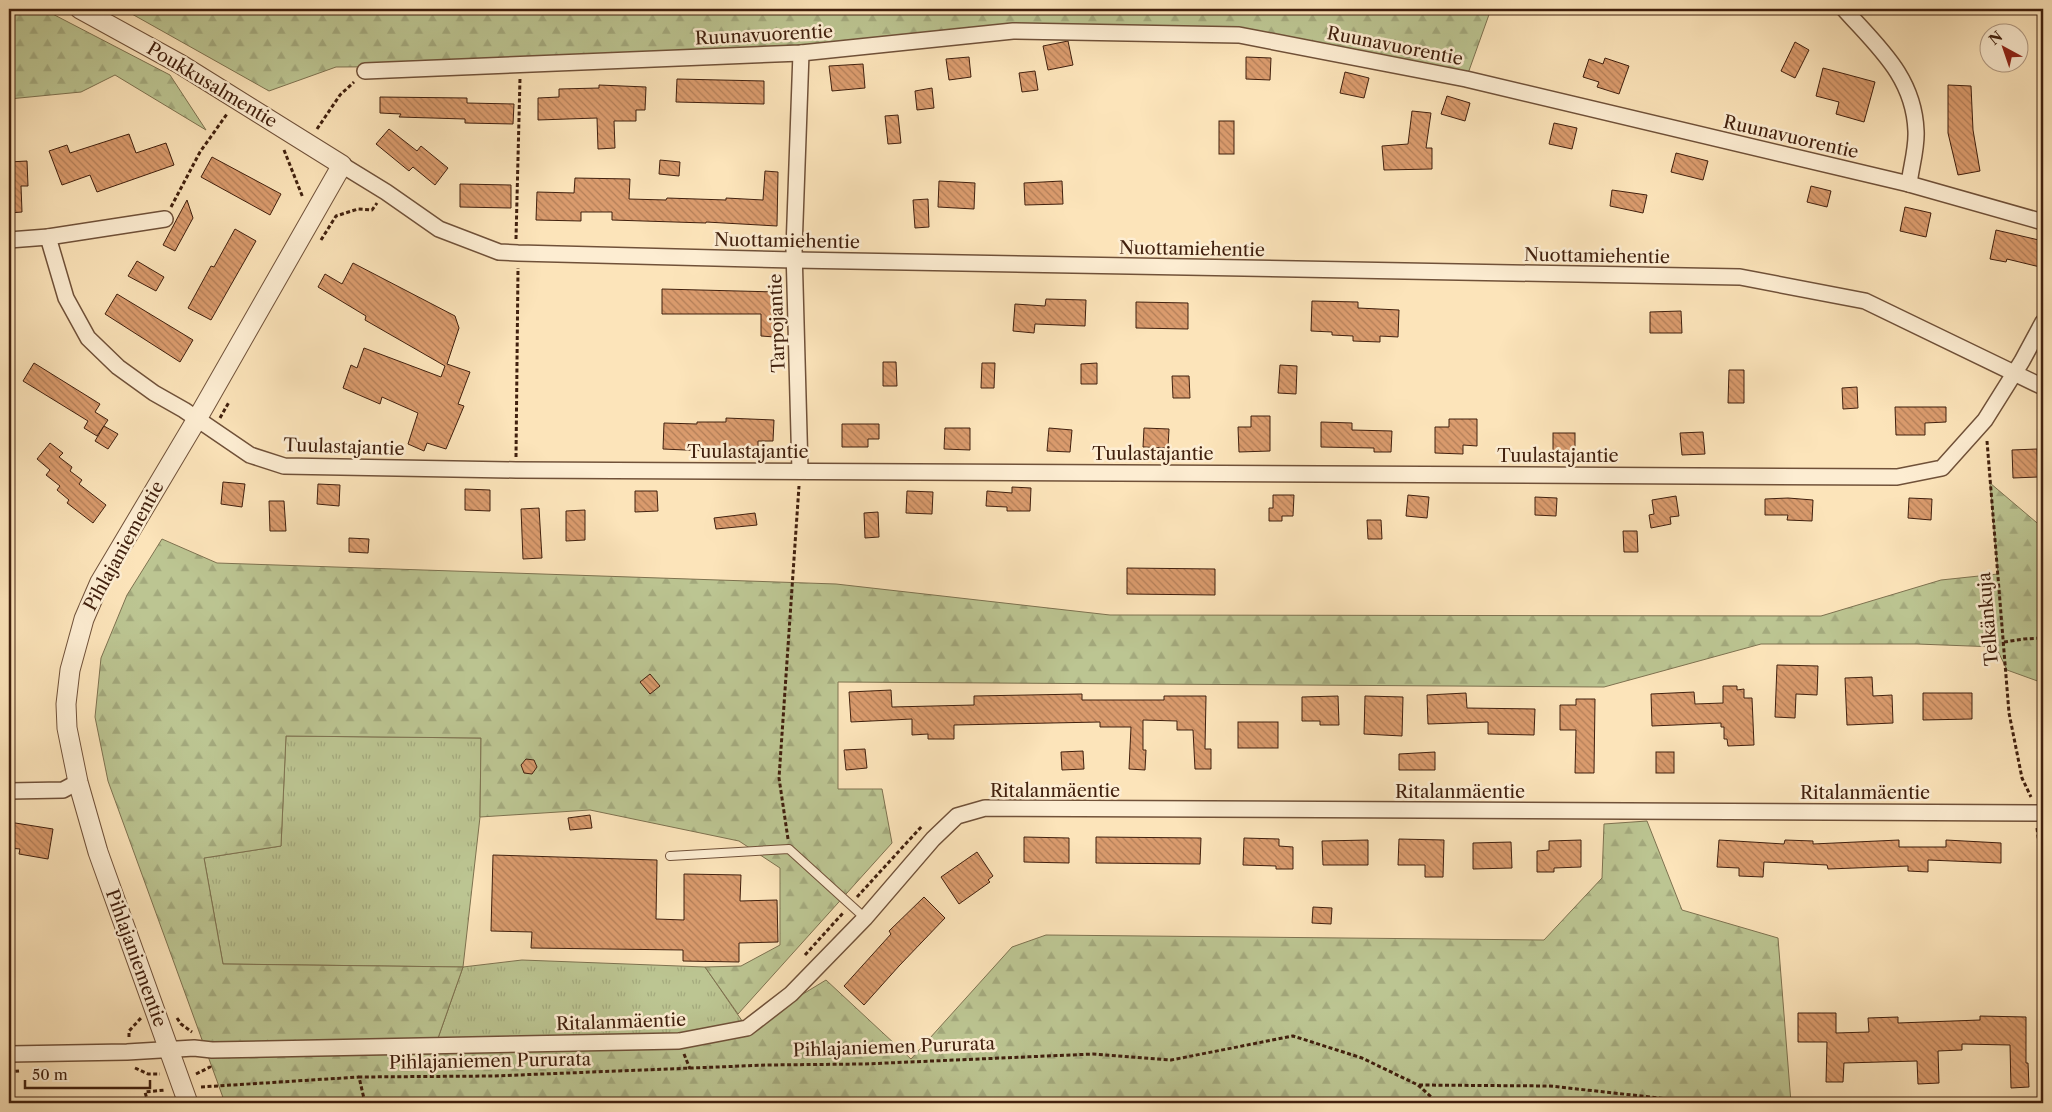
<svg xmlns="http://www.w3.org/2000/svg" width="2052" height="1112" font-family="'Libre Caslon Text',serif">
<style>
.grass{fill:url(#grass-tufts);stroke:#7e7250}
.forest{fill:url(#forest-firs);stroke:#7e7250}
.building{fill:url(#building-back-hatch);stroke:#41200e}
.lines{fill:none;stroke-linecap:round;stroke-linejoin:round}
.service-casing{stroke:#705139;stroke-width:10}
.minor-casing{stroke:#705139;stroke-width:18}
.tertiary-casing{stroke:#705139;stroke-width:21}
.path{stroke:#41200e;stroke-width:3;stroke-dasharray:4 2.5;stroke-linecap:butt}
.service{stroke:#fdedd2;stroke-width:8}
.minor{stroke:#fdedd2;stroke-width:15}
.tertiary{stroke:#fdedd2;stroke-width:19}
.labels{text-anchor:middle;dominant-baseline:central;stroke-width:5;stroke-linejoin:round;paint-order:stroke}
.street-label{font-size:18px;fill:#41200e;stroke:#fdedd2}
</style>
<defs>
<pattern id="grass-tufts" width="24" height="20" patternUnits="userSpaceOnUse" patternTransform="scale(1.25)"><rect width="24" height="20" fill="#bcc592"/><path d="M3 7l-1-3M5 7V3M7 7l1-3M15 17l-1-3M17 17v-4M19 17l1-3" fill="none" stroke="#a3a97d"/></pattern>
<pattern id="forest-firs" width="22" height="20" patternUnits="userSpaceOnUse" patternTransform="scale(1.25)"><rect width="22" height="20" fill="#bcc592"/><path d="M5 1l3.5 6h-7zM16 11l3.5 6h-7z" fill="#a3a97d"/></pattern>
<pattern id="building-back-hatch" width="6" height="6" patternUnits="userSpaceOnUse" patternTransform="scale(1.25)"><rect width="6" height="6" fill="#da9b6d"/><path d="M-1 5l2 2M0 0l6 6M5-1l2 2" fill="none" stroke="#b27e58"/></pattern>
</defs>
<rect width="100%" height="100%" fill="#fce4ba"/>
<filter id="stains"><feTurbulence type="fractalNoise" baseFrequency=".004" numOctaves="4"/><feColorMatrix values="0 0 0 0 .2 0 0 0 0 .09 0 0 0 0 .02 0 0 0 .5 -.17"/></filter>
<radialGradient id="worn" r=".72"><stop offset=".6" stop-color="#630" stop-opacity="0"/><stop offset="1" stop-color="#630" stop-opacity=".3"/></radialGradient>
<polygon class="grass" points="286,736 481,738 480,817 463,967 522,960 705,967 747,1028 679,1041 437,1041 463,967 223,964 204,858 281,846"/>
<g class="forest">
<polygon points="9,9 43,9 170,75 206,130 115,75 81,92 9,99"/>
<polygon points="123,9 1491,9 1466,79 1239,35 1013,31 520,66 336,67 269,91"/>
<polygon points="1990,483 2043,528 2043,683 2007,670 1996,647 1917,644 1761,644 1604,687 838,682 838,789 882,789 892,843 738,1014 705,967 741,966 780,945 780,868 739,841 590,810 480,817 481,738 286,736 281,846 204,858 223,964 463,967 437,1041 679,1041 747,1028 826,980 911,1059 1012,947 1046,935 1544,940 1602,878 1604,824 1647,821 1682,910 1778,938 1791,1103 225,1103 108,781 95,717 101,658 127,595 162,539 217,563 836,584 1110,615 1821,616 1941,580 1998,574"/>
</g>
<g class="building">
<polygon points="1068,41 1073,65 1048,70 1043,46"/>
<polygon points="1795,42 1809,50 1795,78 1781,71"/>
<polygon points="969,57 971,77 949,80 946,59"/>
<polygon points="1246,57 1271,58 1270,80 1246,79"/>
<polygon points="1605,58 1629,66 1619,94 1597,87 1599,82 1583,77 1589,59 1603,64"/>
<polygon points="863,64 865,88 832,91 829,66"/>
<polygon points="1823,68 1875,82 1864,122 1836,114 1839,102 1816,96"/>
<polygon points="1035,71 1038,90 1022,92 1019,73"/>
<polygon points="1345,72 1369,78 1364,98 1340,93"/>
<polygon points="677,79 764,81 764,104 676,102"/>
<polygon points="599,85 646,87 645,110 636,110 636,121 614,121 615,148 598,149 597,118 538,120 538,98 559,97 559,89 599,88"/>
<polygon points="1948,85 1971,86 1973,130 1980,171 1958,175 1948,133"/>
<polygon points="932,88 934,108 917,110 915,91"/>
<polygon points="1447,96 1470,103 1465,121 1441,114"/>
<polygon points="380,97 467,98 467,103 514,104 513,124 465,123 465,119 399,117 401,114 380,113"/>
<polygon points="1412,111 1431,113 1426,148 1432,148 1432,169 1384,170 1382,146 1408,144"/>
<polygon points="898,115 901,143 888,144 885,116"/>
<rect x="1219" y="121" width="15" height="33"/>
<polygon points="1554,123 1577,128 1572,149 1549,144"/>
<polygon points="389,129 417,151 421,146 448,168 435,185 413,167 409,171 376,144"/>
<polygon points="129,134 136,153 166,143 174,165 97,192 90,175 62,185 49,151 67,145 70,153"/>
<polygon points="1676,153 1708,161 1703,180 1671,172"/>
<polygon points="212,157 281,194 270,215 201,177"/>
<polygon points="660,160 680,162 679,176 659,174"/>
<polygon points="27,161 28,186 21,186 22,212 9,213 9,162"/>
<polygon points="765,171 778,172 777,226 706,222 706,223 612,220 612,212 581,212 581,221 536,220 537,192 574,193 575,178 630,179 629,199 666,200 667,198 726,200 726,198 763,200"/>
<polygon points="939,181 975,183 974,209 938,207"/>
<polygon points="1062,181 1063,204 1025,205 1024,183"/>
<polygon points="460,184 511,185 511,208 460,207"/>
<polygon points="1811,186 1831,191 1827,207 1807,202"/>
<polygon points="1612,190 1647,195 1643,213 1610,206"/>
<polygon points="928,199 929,227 915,228 913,200"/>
<polygon points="187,200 193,218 175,251 163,245"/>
<polygon points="1905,207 1931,213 1926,237 1900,231"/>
<polygon points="235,229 256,241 211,320 188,308 211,266 214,267"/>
<polygon points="1996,230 2043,241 2040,267 2007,259 2006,262 1990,259"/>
<polygon points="137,261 164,277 156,291 128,276"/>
<polygon points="353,263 455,316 459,328 447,364 470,372 458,404 464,406 446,449 427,443 424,451 408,444 418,413 382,397 380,404 343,388 351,365 357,368 364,348 441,377 445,366 365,320 366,316 318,287 325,274 342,284"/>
<polygon points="662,289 776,292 775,337 761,336 761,314 662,314"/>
<polygon points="117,294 193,340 180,362 105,314"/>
<polygon points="1046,299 1086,300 1085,326 1035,324 1034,333 1013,331 1015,304 1045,306"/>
<polygon points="1312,301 1358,302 1358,308 1399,310 1398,337 1380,336 1380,342 1353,341 1353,336 1332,335 1332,332 1311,331"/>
<polygon points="1136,302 1188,303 1188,329 1136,328"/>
<polygon points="1681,311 1682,333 1650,333 1650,312"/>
<polygon points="883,362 896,362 897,386 883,386"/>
<polygon points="34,363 100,404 95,412 108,420 97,436 84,428 88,421 23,381"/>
<polygon points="982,363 995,363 994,388 981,388"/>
<polygon points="1097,363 1097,384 1081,384 1081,364"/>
<polygon points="1280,365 1297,366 1296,394 1278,393"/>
<polygon points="1729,370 1744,370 1744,403 1728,403"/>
<polygon points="1172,376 1189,376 1190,398 1173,398"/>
<polygon points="1857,387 1858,408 1843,409 1842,388"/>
<polygon points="1895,407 1946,407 1946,422 1925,423 1925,435 1896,435"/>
<polygon points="1251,416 1270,416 1270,451 1239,452 1238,427 1251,427"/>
<polygon points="726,418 774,420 773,441 758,441 758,449 707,447 707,451 663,449 664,423 697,424 697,422 726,422"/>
<polygon points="1449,419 1477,419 1477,446 1463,445 1463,454 1435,453 1435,427 1449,427"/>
<polygon points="1321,422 1352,423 1352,430 1392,431 1391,452 1374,452 1374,448 1321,447"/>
<polygon points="842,424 879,424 879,439 868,439 868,447 842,447"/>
<polygon points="104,426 118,434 108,449 95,441"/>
<polygon points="945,428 970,428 970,450 944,449"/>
<polygon points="1049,428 1072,430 1070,452 1047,451"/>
<polygon points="1144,428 1169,429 1168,448 1143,447"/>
<polygon points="1703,432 1705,454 1682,455 1680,433"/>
<rect x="1553" y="433" width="22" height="22"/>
<polygon points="50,443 63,453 59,457 72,467 70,471 82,480 79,484 106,505 93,523 67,503 69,500 57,490 60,486 46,475 50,470 37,459"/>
<polygon points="2037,449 2038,477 2013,478 2012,450"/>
<polygon points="223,482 245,484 242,507 221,504"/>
<polygon points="318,484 340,485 339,506 317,504"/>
<polygon points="1012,487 1031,488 1030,511 1007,511 1007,507 986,506 987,491 1012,493"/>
<polygon points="465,489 490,490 490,511 465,510"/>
<polygon points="635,491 657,491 658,511 635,512"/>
<polygon points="907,491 933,492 932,514 906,513"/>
<polygon points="1273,495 1294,495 1293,516 1282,516 1282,521 1269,521 1269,508 1273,508"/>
<polygon points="1408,495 1429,497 1427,518 1406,516"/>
<polygon points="1676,496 1679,516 1670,517 1671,524 1651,528 1649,515 1654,514 1652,500"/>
<polygon points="1535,497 1557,498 1556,516 1535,515"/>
<polygon points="1788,498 1813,500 1812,521 1787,520 1788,515 1765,515 1765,499"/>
<polygon points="1909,498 1932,499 1931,520 1908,518"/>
<polygon points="269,501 284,501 286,531 270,531"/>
<polygon points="539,508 542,558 523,559 521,509"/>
<polygon points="585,510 585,540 566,541 566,511"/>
<polygon points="878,512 879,537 865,538 864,513"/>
<polygon points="755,513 757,525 716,529 714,518"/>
<polygon points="1367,520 1381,520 1382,539 1368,539"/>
<polygon points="1623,531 1637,531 1638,552 1624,552"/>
<polygon points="349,538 369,539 368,553 349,552"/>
<polygon points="1127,568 1215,569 1215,595 1127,594"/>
<polygon points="1777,665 1818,666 1817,695 1796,694 1795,718 1775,717"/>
<polygon points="650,674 660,686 650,694 640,682"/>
<polygon points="1872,677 1873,696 1892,695 1893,723 1847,725 1845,678"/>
<polygon points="1723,686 1737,686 1737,690 1744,689 1744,698 1752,698 1754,745 1728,746 1727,739 1724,739 1724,727 1721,727 1721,723 1652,726 1651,694 1694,692 1695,704 1723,703"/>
<polygon points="891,690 892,707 974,705 974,696 1082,694 1082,700 1164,700 1164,696 1206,696 1205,749 1211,749 1211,769 1195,769 1193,730 1177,730 1177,721 1143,720 1143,750 1146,750 1145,770 1129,769 1131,727 1100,727 1100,722 954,725 954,739 928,739 928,734 912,735 912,719 851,722 849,692"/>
<polygon points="1466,693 1467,708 1535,709 1534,735 1488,734 1488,722 1428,724 1427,695"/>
<polygon points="1923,693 1972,693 1972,719 1923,720"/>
<polygon points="1338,696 1339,725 1320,725 1320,721 1302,721 1302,697"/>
<polygon points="1365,696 1403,697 1402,736 1364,734"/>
<polygon points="1576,699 1595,699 1594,773 1575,773 1576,730 1560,730 1560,705 1576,705"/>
<rect x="1238" y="722" width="40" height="26"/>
<polygon points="865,749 867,768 846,770 844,750"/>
<polygon points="1083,751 1084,769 1062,770 1061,752"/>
<polygon points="1435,752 1435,770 1399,770 1399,754"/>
<rect x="1656" y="752" width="18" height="21"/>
<polygon points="526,759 534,760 537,767 532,774 524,773 521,765"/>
<polygon points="590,815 592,828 570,830 568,818"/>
<polygon points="9,822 53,829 48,859 19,854 20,849 9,848"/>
<polygon points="1024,837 1069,838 1069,863 1024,862"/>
<polygon points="1096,837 1201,838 1200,864 1096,863"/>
<polygon points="1244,838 1279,839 1279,846 1293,847 1293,869 1276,869 1276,866 1243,865"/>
<polygon points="1399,839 1444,840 1443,877 1425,877 1425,865 1398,865"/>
<polygon points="1368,840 1368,865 1323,865 1322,841"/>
<polygon points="1581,840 1581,867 1554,868 1554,872 1537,872 1537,851 1549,850 1549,841"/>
<polygon points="1719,840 1784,844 1785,840 1813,841 1813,844 1899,840 1899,847 1946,847 1946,840 2001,843 2001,863 1928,860 1928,872 1908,871 1908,866 1828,869 1827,865 1764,862 1763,877 1739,876 1739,868 1717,867"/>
<polygon points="1511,842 1512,868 1473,869 1473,843"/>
<polygon points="977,852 993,876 988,880 990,882 959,904 941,877"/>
<polygon points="493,855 657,860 656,919 684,920 684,874 741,875 740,901 777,900 778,942 739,943 739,962 683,961 683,950 531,948 532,932 491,931"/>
<polygon points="924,897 945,918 899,966 864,1005 844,986 891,934 889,931"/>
<polygon points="1313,907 1332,908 1331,924 1312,923"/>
<polygon points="1798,1013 1836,1013 1836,1033 1869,1032 1868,1018 1898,1017 1898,1023 1980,1020 1980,1016 2026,1017 2026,1063 2028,1063 2029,1087 2011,1088 2010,1045 1962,1044 1962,1050 1938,1051 1939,1083 1918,1084 1917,1061 1844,1063 1843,1082 1826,1082 1827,1042 1798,1042"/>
</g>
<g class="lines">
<g class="service-casing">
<polyline id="service" points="670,856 789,849 865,918"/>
</g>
<g class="minor-casing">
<g id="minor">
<path d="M1844 9C1878 47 1914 77 1916 131 1917 148 1911 167 1909 184"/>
<polyline points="365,71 801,53 1013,31 1239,35 1466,79 1909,184 2043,222"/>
<polyline points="342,165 386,192 439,229 499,252 518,253 795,260 1740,277 1865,301 2043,387"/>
<polyline points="48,237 66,298 88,338 118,367 154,393 184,410 250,455 284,466 516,470 1897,477 1942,468 1985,420 2022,361 2043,322"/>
<polyline points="9,240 48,237 165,219"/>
<polyline points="800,471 794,249 801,53"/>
<polyline points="9,791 63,790 78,782"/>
<polyline points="9,1054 127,1052 194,1048 212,1050 679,1041 747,1028 791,994 865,918 933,839 957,816 985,808 2043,813"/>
</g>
</g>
<g class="tertiary-casing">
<polyline id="tertiary" points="80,9 180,64 342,165 197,419 100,582 84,619 70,670 66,704 67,728 78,782 98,852 188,1103"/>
</g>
<g class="path">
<polyline points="317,129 340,95 354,82"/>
<polyline points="284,150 303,198"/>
<polyline points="171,207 200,152 227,114"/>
<polyline points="516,239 520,78"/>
<polyline points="321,240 336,216 358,209 372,210 377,203"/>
<polyline points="220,418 229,402"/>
<polyline points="1987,441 2009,713 2022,778 2031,797"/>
<polyline points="516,457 518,268"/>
<polyline points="2004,642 2024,639 2043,638"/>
<polyline points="2037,828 2043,877"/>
<polyline points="788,839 779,778 799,486"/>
<polyline points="857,897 922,826"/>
<polyline points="805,955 843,913"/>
<polyline points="177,1018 181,1024 192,1032"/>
<polyline points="129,1037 129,1031 141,1018"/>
<polyline points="684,1054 690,1069"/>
<polyline points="135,1068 148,1074 160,1074"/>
<polyline points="9,1072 19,1071"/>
<polyline points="196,1074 210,1067 210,1064"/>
<polyline points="1419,1085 1550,1086 1705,1103"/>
<polyline points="201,1087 359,1077"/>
<polyline points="148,1103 145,1092 165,1090"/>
<polyline points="365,1103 359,1077 493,1076 767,1065 864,1064 1093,1054 1171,1060 1293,1036 1362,1058 1418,1085 1438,1103"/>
</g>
<use href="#service" class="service"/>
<use href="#minor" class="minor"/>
<use href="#tertiary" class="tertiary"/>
</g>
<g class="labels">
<g class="street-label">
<text transform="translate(764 35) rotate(-3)">Ruunavuorentie</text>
<text transform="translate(1395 46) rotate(11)">Ruunavuorentie</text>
<text transform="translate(212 85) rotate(31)">Poukkusalmentie</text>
<text transform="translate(1791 137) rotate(13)">Ruunavuorentie</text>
<text transform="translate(787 241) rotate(1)">Nuottamiehentie</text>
<text transform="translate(1192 249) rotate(1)">Nuottamiehentie</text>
<text transform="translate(1597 256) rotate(1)">Nuottamiehentie</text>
<text transform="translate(777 323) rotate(-92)">Tarpojantie</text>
<text transform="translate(344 447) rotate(2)">Tuulastajantie</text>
<text x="748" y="452">Tuulastajantie</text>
<text x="1153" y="454">Tuulastajantie</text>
<text x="1558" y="456">Tuulastajantie</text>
<text transform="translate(124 546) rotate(-61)">Pihlajaniementie</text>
<text transform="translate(1988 619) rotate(-95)">Telkänkuja</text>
<text x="1055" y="791">Ritalanmäentie</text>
<text x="1460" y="792">Ritalanmäentie</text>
<text x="1865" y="793">Ritalanmäentie</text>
<text transform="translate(136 958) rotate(70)">Pihlajaniementie</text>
<text transform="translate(621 1022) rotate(-2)">Ritalanmäentie</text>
<text transform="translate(894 1047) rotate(-2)">Pihlajaniemen Pururata</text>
<text transform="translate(490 1061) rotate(-1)">Pihlajaniemen Pururata</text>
</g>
</g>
<rect width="2052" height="1112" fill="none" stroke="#fce4ba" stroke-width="30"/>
<rect x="10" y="10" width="2032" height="1092" fill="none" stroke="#41200e" stroke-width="2.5"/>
<rect x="15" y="15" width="2022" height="1082" fill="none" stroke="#41200e"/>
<g transform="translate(2004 48) rotate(320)"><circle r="24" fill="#fdedd2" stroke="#b29b84"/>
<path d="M0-4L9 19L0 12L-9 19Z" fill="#8f2418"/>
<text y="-8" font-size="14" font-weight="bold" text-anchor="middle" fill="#41200e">N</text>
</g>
<path d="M25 1080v8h125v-8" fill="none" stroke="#41200e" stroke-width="2.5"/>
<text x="32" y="1080" font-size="15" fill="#41200e" stroke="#fdedd2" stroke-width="4" paint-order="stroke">50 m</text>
<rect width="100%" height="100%" filter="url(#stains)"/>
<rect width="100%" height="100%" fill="url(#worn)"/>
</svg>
